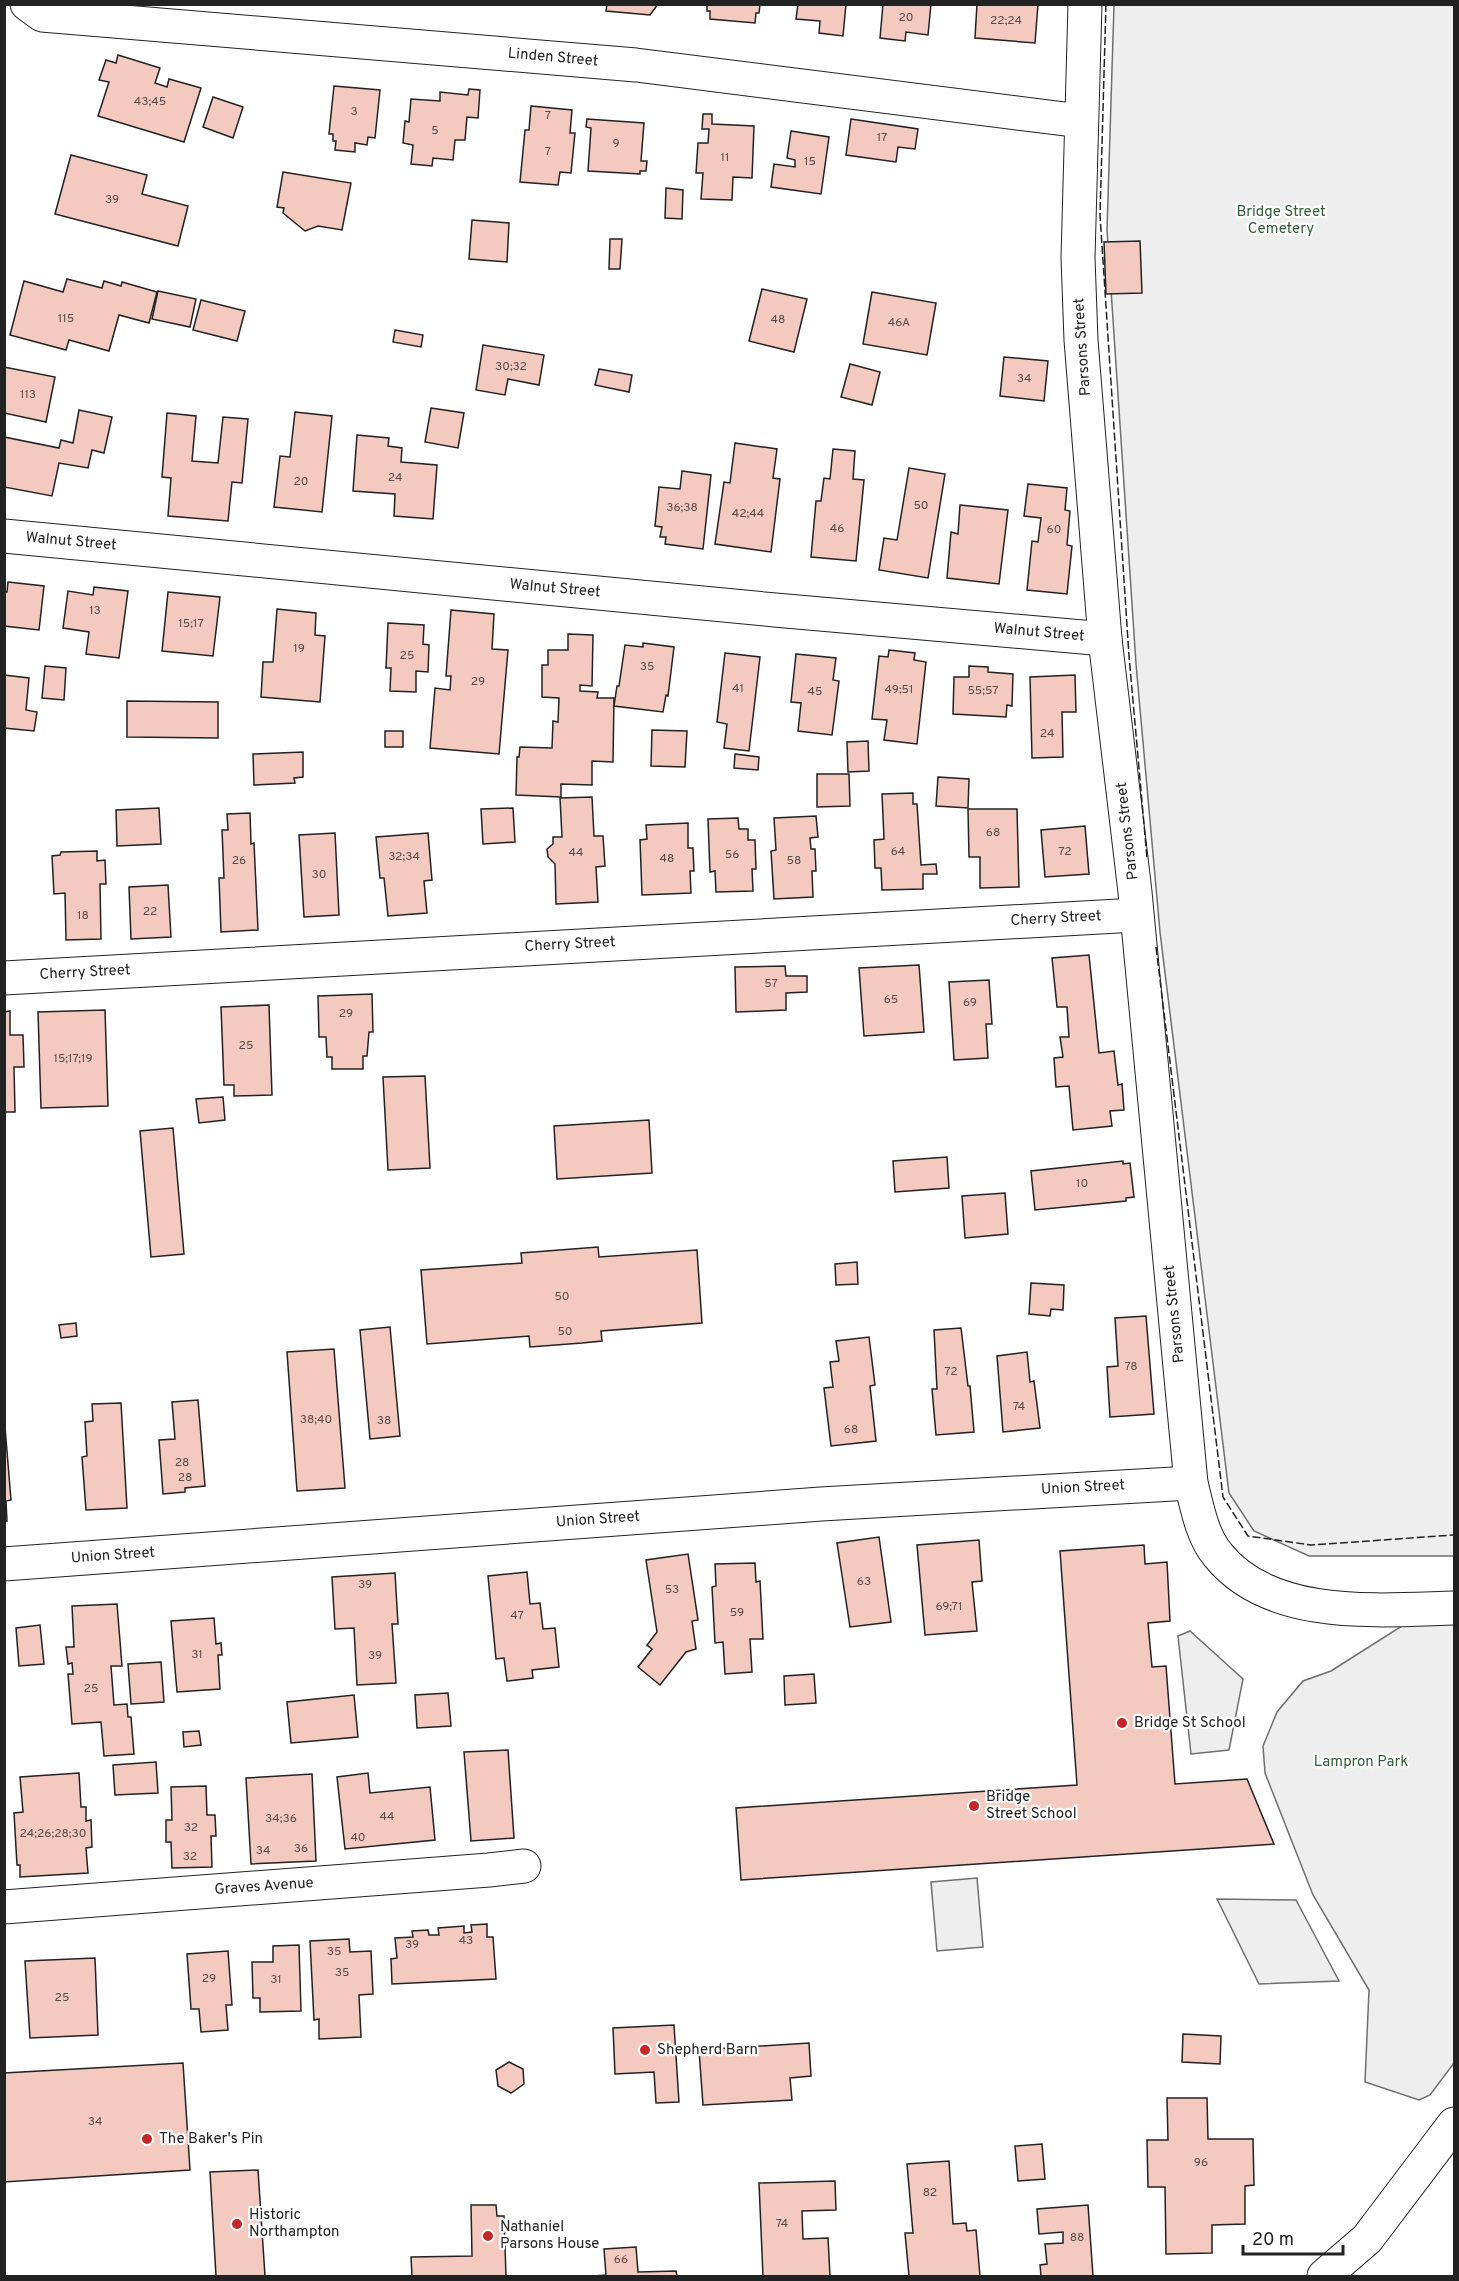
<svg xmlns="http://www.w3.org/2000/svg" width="1459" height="2281" font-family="Overpass,sans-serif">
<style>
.green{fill:#eee;stroke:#6f6f6f;stroke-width:1.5}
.building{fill:#f3c9c0;stroke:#222;stroke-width:1.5}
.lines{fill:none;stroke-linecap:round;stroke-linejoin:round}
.minor-casing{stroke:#222;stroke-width:35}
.highway-casing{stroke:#222;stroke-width:35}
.minor{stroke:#fff;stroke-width:33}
.highway{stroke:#fff;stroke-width:33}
.fence{stroke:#222;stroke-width:1.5;stroke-dasharray:8 3;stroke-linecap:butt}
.poi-dot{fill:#c62828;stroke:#fff;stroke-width:2}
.labels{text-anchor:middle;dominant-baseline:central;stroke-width:4.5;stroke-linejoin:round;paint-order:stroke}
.number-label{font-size:12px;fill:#564c4a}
.street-label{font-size:15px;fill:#222;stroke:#fff}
.park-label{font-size:15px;fill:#2f5e38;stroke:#fff}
.poi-label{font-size:15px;fill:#222;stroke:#fff;text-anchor:start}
</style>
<rect width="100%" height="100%" fill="#fff"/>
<g class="green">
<polygon points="1114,5 1454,5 1454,1556 1309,1556 1254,1531 1229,1493 1160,932 1136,664 1107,230"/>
<polygon points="1416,1617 1454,1618 1454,2063 1430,2095 1419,2100 1365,2082 1369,1990 1313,1895 1265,1773 1263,1746 1277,1712 1303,1681 1331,1671"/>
<polygon points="1190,1631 1243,1679 1229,1750 1191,1754 1178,1636"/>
<polygon points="977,1878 983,1947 937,1951 931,1882"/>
<polygon points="1217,1899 1296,1900 1339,1981 1259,1984"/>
</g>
<g class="building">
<polygon points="607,4 658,4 650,15 606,11"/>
<polygon points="707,4 760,4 759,13 756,13 755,23 710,19 710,11 707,11"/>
<polygon points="798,4 846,4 843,36 819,33 820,21 796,19"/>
<polygon points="883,4 931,4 928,35 906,32 905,41 880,38"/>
<polygon points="977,4 1038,4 1035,43 975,38"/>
<polygon points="118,55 160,68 155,83 167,87 169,79 201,88 184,142 98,116 109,82 99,80 106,60 116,63"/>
<polygon points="334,86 380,90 375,138 368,137 367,145 355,143 355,152 335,150 336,141 333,141 333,134 329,134"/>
<polygon points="469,89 480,90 478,118 467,117 465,140 455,140 453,160 433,158 432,166 411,164 413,145 403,143 405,121 409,122 411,99 440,101 440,92 468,95"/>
<polygon points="213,97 243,107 233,138 203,127"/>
<polygon points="531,106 572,110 570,133 575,133 571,173 560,172 558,185 520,182 525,130 529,130"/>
<polygon points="703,114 712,114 712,124 754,126 752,178 733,177 732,200 701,199 703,173 696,173 698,143 708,143 709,129 702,129"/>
<polygon points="587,119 644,123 641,161 647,161 646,171 640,171 640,174 588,171 591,128 586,127"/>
<polygon points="851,119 918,129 915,149 898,147 896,162 846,155"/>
<polygon points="791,131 829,137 821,194 771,187 774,164 795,167 795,160 787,158"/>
<polygon points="71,155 147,175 142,194 188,206 178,246 55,214"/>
<polygon points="283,172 351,183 342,230 318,226 305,231 283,213 284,208 277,207"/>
<polygon points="666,188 683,190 682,219 665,218"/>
<polygon points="472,220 509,223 507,262 469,259"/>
<polygon points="610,239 622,239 620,269 609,269"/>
<polygon points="1140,241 1142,293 1106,294 1104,242"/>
<polygon points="67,279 102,288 104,281 121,286 122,282 157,292 149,323 119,315 109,351 69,340 66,350 10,335 24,281 63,292"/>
<polygon points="762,289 807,299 794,352 749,341"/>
<polygon points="158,291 196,299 190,327 152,319"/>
<polygon points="872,292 936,303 927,355 863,344"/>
<polygon points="201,300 245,311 237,341 193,330"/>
<polygon points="395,330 423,335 421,347 393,342"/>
<polygon points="483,345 544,355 539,385 508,379 505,395 476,390"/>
<polygon points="1004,357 1048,361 1044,401 1000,396"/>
<polygon points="850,364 880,372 872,405 841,397"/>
<polygon points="4,367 55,377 46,422 4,413"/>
<polygon points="599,369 632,375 629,392 595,385"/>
<polygon points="431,408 464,413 458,448 425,442"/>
<polygon points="79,410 112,417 104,453 92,450 88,468 59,463 52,496 4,487 4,437 59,448 61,440 73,443"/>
<polygon points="295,412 332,416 322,512 274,507 280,456 290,457"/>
<polygon points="167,413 196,416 192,461 218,463 223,417 248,419 242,483 232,482 228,521 168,516 171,478 162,477"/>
<polygon points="357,435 389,438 388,446 402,448 401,462 437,465 433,519 394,516 395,494 353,491"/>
<polygon points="735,443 777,449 773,478 780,479 771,552 715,544 724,482 730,483"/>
<polygon points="833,449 855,451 853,479 864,480 856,561 811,557 816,501 821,501 824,478 830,479"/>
<polygon points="909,468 945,474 928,578 879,570 884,538 897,540"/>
<polygon points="682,471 711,475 703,549 665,544 666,537 660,537 662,527 655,526 659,487 680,489"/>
<polygon points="1028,484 1067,488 1065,510 1070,511 1067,545 1072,546 1067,594 1027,590 1032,541 1038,542 1041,518 1024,516"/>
<polygon points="960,505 1008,510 999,584 947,578 951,532 958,534"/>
<polygon points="8,582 44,586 39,630 4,626 4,592 7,592"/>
<polygon points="94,587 128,591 119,658 86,654 89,632 63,628 68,591 93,595"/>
<polygon points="168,592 220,597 213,656 162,651"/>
<polygon points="277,609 316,613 315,635 325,636 320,702 261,697 263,662 273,662"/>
<polygon points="451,610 494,614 492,649 508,650 499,754 430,748 435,688 450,690 451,676 446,676"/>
<polygon points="388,623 424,625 423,644 429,645 428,672 416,671 416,692 390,691 391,668 386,668"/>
<polygon points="568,634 593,635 592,686 580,685 580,691 598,692 597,698 614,698 613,762 592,761 592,785 561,784 561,797 516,795 517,757 519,757 520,747 552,748 553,721 558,722 559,698 542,697 542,665 548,665 548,650 568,650"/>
<polygon points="643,643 674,647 668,696 666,695 663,712 614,706 617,686 619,686 625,645 643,647"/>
<polygon points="889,650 915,653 914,660 926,662 917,744 884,740 887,720 872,719 879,656 888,657"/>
<polygon points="725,653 760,657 749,751 724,748 727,724 717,722"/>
<polygon points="796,654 836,658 833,680 839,681 832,735 798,731 801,703 791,702"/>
<polygon points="45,666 66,668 64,700 42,698"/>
<polygon points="969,666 988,667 988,672 1013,674 1012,706 1007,705 1006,717 953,714 954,677 969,677"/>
<polygon points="4,675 29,678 26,710 37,712 34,731 4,728"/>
<polygon points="1075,675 1076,712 1062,712 1063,757 1032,758 1030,677"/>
<polygon points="127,701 218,702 218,738 127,737"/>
<polygon points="652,730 687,731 685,767 651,766"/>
<rect x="385" y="731" width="18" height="16"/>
<polygon points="868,741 869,771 848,772 847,742"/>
<polygon points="303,752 303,777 294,778 295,783 254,785 253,754"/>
<polygon points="735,754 759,757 758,770 734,768"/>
<polygon points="817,774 849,774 850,806 817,807"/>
<polygon points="938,777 969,779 968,808 936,806"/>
<polygon points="913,793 913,804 917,804 921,865 936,864 937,874 923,874 923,889 882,890 881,868 875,868 874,840 884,839 882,794"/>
<polygon points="592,797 594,836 603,836 605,866 596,867 598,902 556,904 555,864 548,857 547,849 553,844 553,837 562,837 560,798"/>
<polygon points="159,808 161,844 117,846 116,810"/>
<polygon points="513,808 515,842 483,844 481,809"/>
<polygon points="968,809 1017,809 1019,887 980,888 980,857 969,857"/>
<polygon points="250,813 251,844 254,843 258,930 221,932 219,878 224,878 222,830 228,830 227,814"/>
<polygon points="816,816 818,837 810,838 811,849 815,849 816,871 812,871 813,897 774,899 771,851 776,850 774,818"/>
<polygon points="738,818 739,829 748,829 748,840 755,840 756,869 752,869 753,891 716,892 715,871 710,872 708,819"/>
<polygon points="688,823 688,848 693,848 694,871 690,871 691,893 642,895 640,840 647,839 646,825"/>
<polygon points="1085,826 1089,874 1045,877 1041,830"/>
<polygon points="335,833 339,915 304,917 299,835"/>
<polygon points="428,833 432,880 424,881 427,913 388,916 384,878 380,878 376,837"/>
<polygon points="97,851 97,861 105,860 106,884 100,884 101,939 66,940 65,893 54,894 52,856 60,855 61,852"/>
<polygon points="168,885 171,937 131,939 129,887"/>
<polygon points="1089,955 1099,1053 1114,1051 1118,1085 1122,1084 1124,1110 1110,1111 1112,1126 1073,1130 1069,1086 1056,1087 1054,1058 1063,1057 1060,1037 1069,1037 1067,1007 1057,1007 1052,958"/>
<polygon points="919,965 924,1032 864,1036 859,968"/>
<polygon points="785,966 786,976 807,976 807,992 786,993 786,1010 736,1012 735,967"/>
<polygon points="989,980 992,1024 986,1024 988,1058 954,1060 949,982"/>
<polygon points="372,994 373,1032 369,1032 367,1056 363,1056 363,1069 332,1069 332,1057 327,1057 326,1037 319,1037 318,996"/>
<polygon points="269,1005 272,1095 234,1096 234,1085 224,1085 221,1007"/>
<polygon points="105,1010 108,1106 41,1108 38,1012"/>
<polygon points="10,1011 10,1035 23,1035 24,1067 14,1067 15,1112 4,1112 4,1012"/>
<polygon points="425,1076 430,1168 388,1170 383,1077"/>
<polygon points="223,1097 225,1120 199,1123 196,1099"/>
<polygon points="649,1120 652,1173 557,1179 554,1126"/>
<polygon points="173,1128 184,1254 151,1257 140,1131"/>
<polygon points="947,1157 949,1188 895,1192 893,1161"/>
<polygon points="1123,1161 1123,1164 1130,1163 1134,1197 1126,1198 1126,1201 1035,1210 1031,1171"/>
<polygon points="1005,1193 1008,1234 965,1238 962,1196"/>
<polygon points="598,1247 599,1257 697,1250 702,1323 601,1331 602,1341 582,1343 530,1347 529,1336 427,1344 421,1270 522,1263 521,1253"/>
<polygon points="857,1262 858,1284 836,1285 835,1264"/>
<polygon points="1031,1283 1064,1285 1063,1310 1051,1309 1050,1316 1029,1314"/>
<polygon points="1146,1316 1154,1414 1110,1417 1107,1367 1118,1366 1115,1318"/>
<polygon points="76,1323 77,1336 61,1338 59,1325"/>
<polygon points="390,1327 400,1436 370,1439 360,1330"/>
<polygon points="961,1328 968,1386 970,1386 974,1432 936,1435 932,1389 937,1389 934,1330"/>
<polygon points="869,1337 875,1385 870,1386 876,1441 831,1446 824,1388 833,1387 830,1362 839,1361 836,1341"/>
<polygon points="334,1349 345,1488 297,1491 287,1352"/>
<polygon points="1027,1352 1030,1382 1034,1381 1040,1428 1003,1432 997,1356"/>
<polygon points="198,1400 205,1486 185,1488 185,1492 163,1494 159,1440 175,1439 172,1402"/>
<polygon points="121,1403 127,1508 86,1510 82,1457 87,1456 85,1422 93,1421 92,1404"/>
<polygon points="4,1415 11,1500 6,1501 7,1521 4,1521"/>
<polygon points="879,1537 891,1622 850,1627 837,1543"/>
<polygon points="979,1540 982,1581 972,1582 977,1631 925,1635 917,1545"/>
<polygon points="1144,1545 1145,1564 1167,1562 1170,1621 1148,1623 1152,1667 1166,1666 1175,1784 1247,1779 1274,1844 741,1880 736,1808 1077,1785 1060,1551"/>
<polygon points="688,1554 698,1620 692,1621 696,1649 686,1652 660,1685 638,1667 652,1649 647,1645 657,1632 646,1560"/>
<polygon points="755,1563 756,1582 760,1581 763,1639 750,1639 752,1672 725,1674 723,1642 715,1643 712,1587 716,1586 715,1564"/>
<polygon points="527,1572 530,1604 540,1603 543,1629 555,1628 559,1667 532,1670 533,1678 507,1681 504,1658 496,1659 488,1576"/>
<polygon points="395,1573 398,1624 392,1624 396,1683 357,1685 354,1628 335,1629 332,1577"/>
<polygon points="117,1604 122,1666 111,1666 114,1705 127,1704 128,1717 131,1717 134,1754 104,1756 101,1722 72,1724 68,1674 73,1674 72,1663 68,1664 66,1647 74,1647 72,1606"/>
<polygon points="214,1618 216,1644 221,1643 222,1655 218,1655 220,1689 177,1692 171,1621"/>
<polygon points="40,1625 44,1664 19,1666 16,1628"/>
<polygon points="161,1662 164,1702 131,1704 128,1664"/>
<polygon points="814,1674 816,1703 785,1705 784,1676"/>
<polygon points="448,1693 451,1726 417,1728 415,1695"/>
<polygon points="354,1695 358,1737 291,1743 287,1702"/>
<polygon points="199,1731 201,1745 184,1747 183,1732"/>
<polygon points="508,1750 514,1838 471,1841 464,1752"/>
<polygon points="156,1762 158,1793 115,1795 113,1765"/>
<polygon points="79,1773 81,1807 86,1807 86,1821 91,1820 92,1847 86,1848 88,1873 20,1877 20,1865 17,1865 14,1813 23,1812 20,1777"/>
<polygon points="368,1773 370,1793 430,1787 435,1840 345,1849 337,1777"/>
<polygon points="312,1774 316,1861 251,1864 246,1778"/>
<polygon points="206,1786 207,1815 215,1815 216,1836 211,1836 212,1867 172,1868 171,1842 166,1842 166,1820 172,1820 171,1787"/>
<polygon points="487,1924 487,1937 493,1937 496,1979 392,1984 391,1959 397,1958 395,1938 413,1937 412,1931 428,1930 429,1935 439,1935 438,1928 464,1926 464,1933 472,1932 471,1925"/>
<polygon points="349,1939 350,1952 371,1951 373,1994 359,1995 361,2037 319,2039 319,2019 314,2020 310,1941"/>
<polygon points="299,1945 301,2011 260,2012 260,1998 253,1998 252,1962 273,1962 273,1946"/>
<polygon points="228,1951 232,2005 226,2005 228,2030 201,2032 199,2009 191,2009 187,1954"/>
<polygon points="95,1958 98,2035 30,2038 25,1961"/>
<polygon points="674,2025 679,2102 656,2103 654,2072 615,2074 613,2028"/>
<polygon points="1183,2034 1221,2036 1220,2064 1182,2062"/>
<polygon points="809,2043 811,2076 790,2078 792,2100 703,2105 699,2050"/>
<polygon points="509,2062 523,2069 524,2084 511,2093 498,2086 496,2070"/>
<polygon points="183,2063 190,2170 4,2182 4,2073"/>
<polygon points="1167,2098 1207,2098 1208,2139 1253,2139 1254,2185 1245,2186 1245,2224 1212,2225 1212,2253 1166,2254 1165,2187 1148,2187 1147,2140 1168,2140"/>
<polygon points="1042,2144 1045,2179 1018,2181 1015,2146"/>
<polygon points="949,2161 953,2224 966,2223 967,2231 976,2230 980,2276 909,2276 905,2233 913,2233 907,2164"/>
<polygon points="258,2170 265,2276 216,2276 210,2172"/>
<polygon points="835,2181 836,2210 802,2211 803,2239 828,2238 830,2276 763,2276 759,2183"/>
<polygon points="471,2205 496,2205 497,2216 504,2216 506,2276 412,2276 411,2257 472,2256"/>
<polygon points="1088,2205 1093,2276 1041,2276 1040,2265 1047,2264 1045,2244 1063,2243 1063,2232 1039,2234 1037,2209"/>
<polygon points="636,2247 638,2272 676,2271 677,2276 594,2276 606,2275 604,2249"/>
</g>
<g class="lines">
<g class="minor-casing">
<g id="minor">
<polyline points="27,4 42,15 636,65 1081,121"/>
<path d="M1085 4 1078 258 1081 340 1105 639 1135 892 1191 1483C1197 1507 1202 1536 1218 1555 1271 1621 1380 1610 1454 1608"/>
<polyline points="4,536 775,610 1105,639"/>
<polyline points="4,978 1136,915"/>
<polyline points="4,1564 821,1504 1191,1483"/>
<polyline points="4,1907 489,1870 524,1866"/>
</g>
</g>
<g class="highway-casing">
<polyline id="highway" points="1324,2276 1367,2239 1454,2124"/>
</g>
<use href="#minor" class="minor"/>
<use href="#highway" class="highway"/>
<g class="fence">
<polyline points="1106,4 1100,215 1129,656 1147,858"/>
<polyline points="1156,947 1223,1497 1248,1536 1311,1545 1454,1535"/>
</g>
</g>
<g class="poi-dot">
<circle cx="1122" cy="1723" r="6"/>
<circle cx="974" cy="1806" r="6"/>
<circle cx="645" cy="2050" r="6"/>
<circle cx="147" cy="2139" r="6"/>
<circle cx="237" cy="2224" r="6"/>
<circle cx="488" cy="2236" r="6"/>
</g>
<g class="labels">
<g class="number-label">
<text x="906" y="18">20</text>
<text x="1006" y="21">22;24</text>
<text x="150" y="102">43;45</text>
<text x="354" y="112">3</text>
<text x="548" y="116">7</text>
<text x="435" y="131">5</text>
<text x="882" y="138">17</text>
<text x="616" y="144">9</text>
<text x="548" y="152">7</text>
<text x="725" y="158">11</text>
<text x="810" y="162">15</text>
<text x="112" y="200">39</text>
<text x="66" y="319">115</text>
<text x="778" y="320">48</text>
<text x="899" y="323">46A</text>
<text x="511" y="367">30;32</text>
<text x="1024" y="379">34</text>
<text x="28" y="395">113</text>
<text x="395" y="478">24</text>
<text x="301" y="482">20</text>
<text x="921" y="506">50</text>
<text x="682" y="508">36;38</text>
<text x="748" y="514">42;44</text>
<text x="837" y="529">46</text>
<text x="1054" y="530">60</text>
<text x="95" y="611">13</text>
<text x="191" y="624">15;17</text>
<text x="299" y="649">19</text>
<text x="407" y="656">25</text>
<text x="647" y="667">35</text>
<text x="478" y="682">29</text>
<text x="738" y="689">41</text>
<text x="899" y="690">49;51</text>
<text x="983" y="691">55;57</text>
<text x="815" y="692">45</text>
<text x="1047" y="734">24</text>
<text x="993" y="833">68</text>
<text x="898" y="852">64</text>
<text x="1065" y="852">72</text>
<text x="576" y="853">44</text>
<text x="732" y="855">56</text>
<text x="404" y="857">32;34</text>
<text x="667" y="859">48</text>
<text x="239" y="861">26</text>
<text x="794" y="861">58</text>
<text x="319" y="875">30</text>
<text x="150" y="912">22</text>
<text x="83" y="916">18</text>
<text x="771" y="984">57</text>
<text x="891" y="1000">65</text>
<text x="970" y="1003">69</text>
<text x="346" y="1014">29</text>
<text x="246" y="1046">25</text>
<text x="73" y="1059">15;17;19</text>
<text x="1082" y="1184">10</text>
<text x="562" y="1297">50</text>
<text x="565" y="1332">50</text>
<text x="1131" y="1367">78</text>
<text x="951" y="1372">72</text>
<text x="1019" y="1407">74</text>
<text x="316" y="1420">38;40</text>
<text x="384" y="1421">38</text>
<text x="851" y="1430">68</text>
<text x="182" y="1463">28</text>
<text x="185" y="1478">28</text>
<text x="864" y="1582">63</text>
<text x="365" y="1585">39</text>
<text x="672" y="1590">53</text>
<text x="949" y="1607">69;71</text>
<text x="737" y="1613">59</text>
<text x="517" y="1616">47</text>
<text x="197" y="1655">31</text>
<text x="375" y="1656">39</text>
<text x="91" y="1689">25</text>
<text x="387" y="1817">44</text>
<text x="281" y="1819">34;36</text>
<text x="191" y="1828">32</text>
<text x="53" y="1834">24;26;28;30</text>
<text x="358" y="1838">40</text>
<text x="301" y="1849">36</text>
<text x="263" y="1851">34</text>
<text x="190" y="1857">32</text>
<text x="466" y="1941">43</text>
<text x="412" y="1945">39</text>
<text x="334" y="1952">35</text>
<text x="342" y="1973">35</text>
<text x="209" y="1979">29</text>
<text x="276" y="1980">31</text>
<text x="62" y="1998">25</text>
<text x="95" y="2122">34</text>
<text x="1201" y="2163">96</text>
<text x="930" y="2193">82</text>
<text x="782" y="2224">74</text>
<text x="1077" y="2238">88</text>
<text x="621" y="2260">66</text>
</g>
<g class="street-label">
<text transform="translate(553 58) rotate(5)">Linden Street</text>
<text transform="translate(1083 347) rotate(-94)">Parsons Street</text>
<text transform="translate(71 542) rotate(5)">Walnut Street</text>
<text transform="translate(555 589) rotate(5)">Walnut Street</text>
<text transform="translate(1039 633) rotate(5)">Walnut Street</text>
<text transform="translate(1128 831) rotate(-97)">Parsons Street</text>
<text transform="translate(1056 919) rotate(-3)">Cherry Street</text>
<text transform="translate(570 945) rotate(-3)">Cherry Street</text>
<text transform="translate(85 973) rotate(-3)">Cherry Street</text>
<text transform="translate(1175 1314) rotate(-96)">Parsons Street</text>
<text transform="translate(1083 1488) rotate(-3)">Union Street</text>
<text transform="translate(598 1520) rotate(-4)">Union Street</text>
<text transform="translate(113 1556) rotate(-4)">Union Street</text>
<text transform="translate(264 1887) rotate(-4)">Graves Avenue</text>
</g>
<g class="park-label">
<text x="1281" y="212">Bridge Street<tspan x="1281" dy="17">Cemetery</tspan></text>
<text x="1361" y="1762">Lampron Park</text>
</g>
<g class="poi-label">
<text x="1134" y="1723">Bridge St School</text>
<text x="986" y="1797">Bridge<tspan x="986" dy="17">Street School</tspan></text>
<text x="657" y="2050">Shepherd Barn</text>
<text x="159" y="2139">The Baker's Pin</text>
<text x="249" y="2215">Historic<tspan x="249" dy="17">Northampton</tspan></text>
<text x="500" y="2227">Nathaniel<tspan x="500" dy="17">Parsons House</tspan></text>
</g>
</g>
<rect width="1459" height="2281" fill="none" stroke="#222222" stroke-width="12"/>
<path d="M1243 2245v9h100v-9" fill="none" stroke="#222222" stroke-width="3"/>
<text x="1252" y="2245" font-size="18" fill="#222222" stroke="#ffffff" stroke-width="4.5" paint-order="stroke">20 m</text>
</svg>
